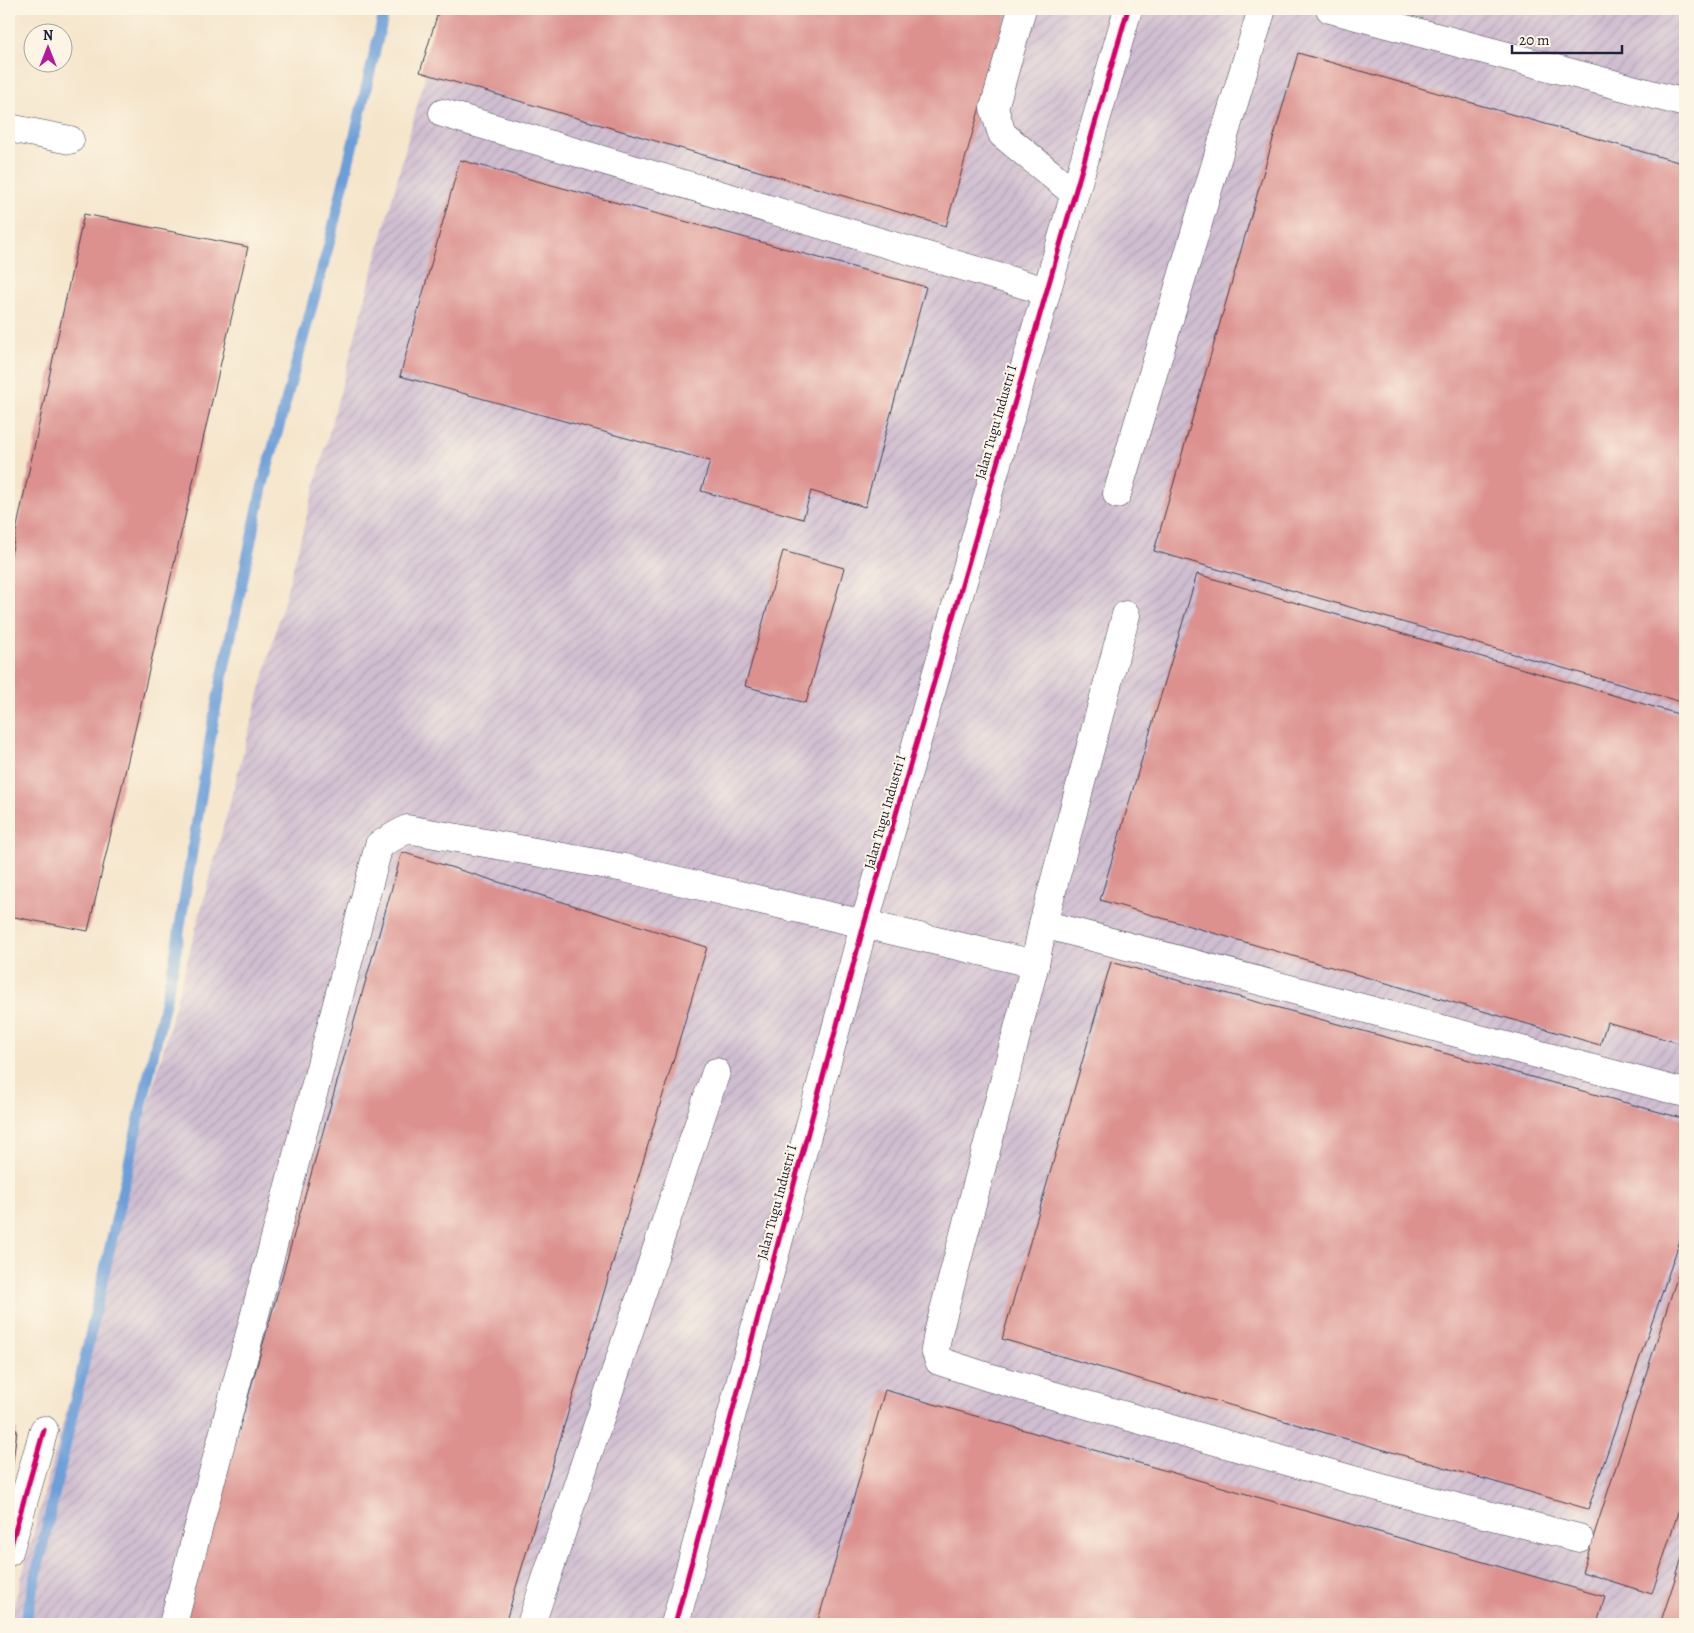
<svg xmlns="http://www.w3.org/2000/svg" width="1694" height="1633" font-family="Alegreya,serif">
<style>
.industrial{fill:url(#industrial-furrows)}
.lines{fill:none;stroke-linecap:round;stroke-linejoin:round}
.stream{stroke:#6c9fd8;stroke-width:11}
.building{fill:#dc918f}
.minor-casing{stroke:#423f51;stroke-width:29}
.minor{stroke:#fff;stroke-width:28}
.cycleway-casing{stroke:#fcf5e5;stroke-width:8}
.cycleway{stroke:#d6006c;stroke-width:5}
.labels{text-anchor:middle;dominant-baseline:central;stroke-width:4;stroke-linejoin:round;paint-order:stroke}
.street-label{font-size:14px;fill:#22223b;stroke:#fcf5e5}
</style>
<defs>
<pattern id="industrial-furrows" width="10" height="10" patternUnits="userSpaceOnUse" patternTransform="scale(1.25)"><rect width="10" height="10" fill="#cfbdd0"/><path d="M-1 1l2-2M0 10L10 0M9 11l2-2" fill="none" stroke="#b1a2b4"/></pattern>
</defs>
<rect width="100%" height="100%" fill="#fcf5e5"/>
<filter id="ink" filterUnits="userSpaceOnUse"><feTurbulence type="fractalNoise" baseFrequency=".02" numOctaves="2"/><feDisplacementMap in="SourceGraphic" scale="10" xChannelSelector="R" yChannelSelector="G"/><feConvolveMatrix kernelMatrix="1 2 1 2 8 2 1 2 1" color-interpolation-filters="sRGB"/></filter>
<filter id="wash" filterUnits="userSpaceOnUse"><feTurbulence type="fractalNoise" baseFrequency=".0096" numOctaves="4" result="noise"/><feDisplacementMap in="SourceGraphic" scale="20" xChannelSelector="R" yChannelSelector="G"/><feGaussianBlur stdDeviation="1.12" result="paint"/><feColorMatrix in="noise" values="0 0 0 0 0 0 0 0 0 0 0 0 0 0 0 0 0 1.4 0 .05"/><feComposite in="paint" operator="in"/></filter>
<g filter="url(#wash)">
<rect width="100%" height="100%" fill="#f5e5cb"/>
<polygon class="industrial" points="443,9 1685,9 1685,1624 9,1624"/>
<g class="lines">
<polyline class="stream" points="25,1624 174,963 214,716 262,488 329,244 385,9"/>
</g>
<g id="blocks">
<g class="building">
<polygon points="439,9 1008,9 946,226 420,72"/>
<polygon points="1298,53 1685,164 1685,703 1154,551"/>
<polygon points="460,160 926,287 865,507 811,491 803,519 701,491 710,461 400,376"/>
<polygon points="84,214 248,247 88,931 9,916 9,564"/>
<polygon points="783,551 844,568 806,703 745,686"/>
<polygon points="1197,574 1685,716 1685,1045 1607,1022 1600,1045 1100,900"/>
<polygon points="402,852 707,947 505,1624 184,1624"/>
<polygon points="1111,962 1685,1119 1685,1226 1588,1509 1002,1339"/>
<polygon points="1685,1253 1685,1490 1652,1594 1582,1572"/>
<polygon points="885,1390 1605,1597 1597,1624 817,1624"/>
<polygon points="9,1429 17,1430 10,1486 9,1486"/>
<polygon points="1685,1549 1685,1624 1660,1624"/>
</g>
</g>
</g>
<g filter="url(#ink)">
<use href="#blocks" fill-opacity="0" stroke="#423f51" stroke-width="1"/>
<g class="lines">
<g class="minor-casing">
<g id="minor">
<polyline points="1022,9 994,108 1002,134 1074,193"/>
<polyline points="1330,9 1685,103"/>
<polyline points="443,113 1046,291"/>
<polyline points="9,128 70,140"/>
<polyline points="1117,494 1262,9"/>
<polyline points="1126,615 1043,924 1035,964 938,1333 935,1350 939,1361 988,1377 1389,1490 1579,1538"/>
<polyline points="1043,924 1685,1093"/>
<polyline points="9,1552 44,1430"/>
<polyline points="173,1624 379,845 407,829 624,868 1035,964"/>
<polyline points="531,1624 716,1072"/>
<polyline points="675,1624 864,925 1128,9"/>
</g>
</g>
<use href="#minor" class="minor"/>
<g class="cycleway-casing">
<g id="cycleway">
<polyline points="9,1552 44,1430"/>
<polyline points="675,1624 864,925 1128,9"/>
</g>
</g>
<use href="#cycleway" class="cycleway"/>
</g>
</g>
<g class="labels">
<g class="street-label">
<text transform="translate(996 422) rotate(-74)">Jalan Tugu Industri I</text>
<text transform="translate(885 812) rotate(-74)">Jalan Tugu Industri I</text>
<text transform="translate(777 1202) rotate(-75)">Jalan Tugu Industri I</text>
</g>
</g>
<rect width="1694" height="1633" fill="none" stroke="#fcf5e5" stroke-width="30"/>
<g transform="translate(48 48)"><circle r="24" fill="#fcf5e5" stroke="#a5a1a1"/>
<path d="M0-4L9 19L0 12L-9 19Z" fill="#b5179e"/>
<text y="-8" font-size="14" font-weight="bold" text-anchor="middle" fill="#22223b">N</text>
</g>
<path d="M1512 45v8h110v-8" fill="none" stroke="#22223b" stroke-width="2.5"/>
<text x="1519" y="45" font-size="15" fill="#22223b" stroke="#fcf5e5" stroke-width="4" paint-order="stroke">20 m</text>
</svg>
